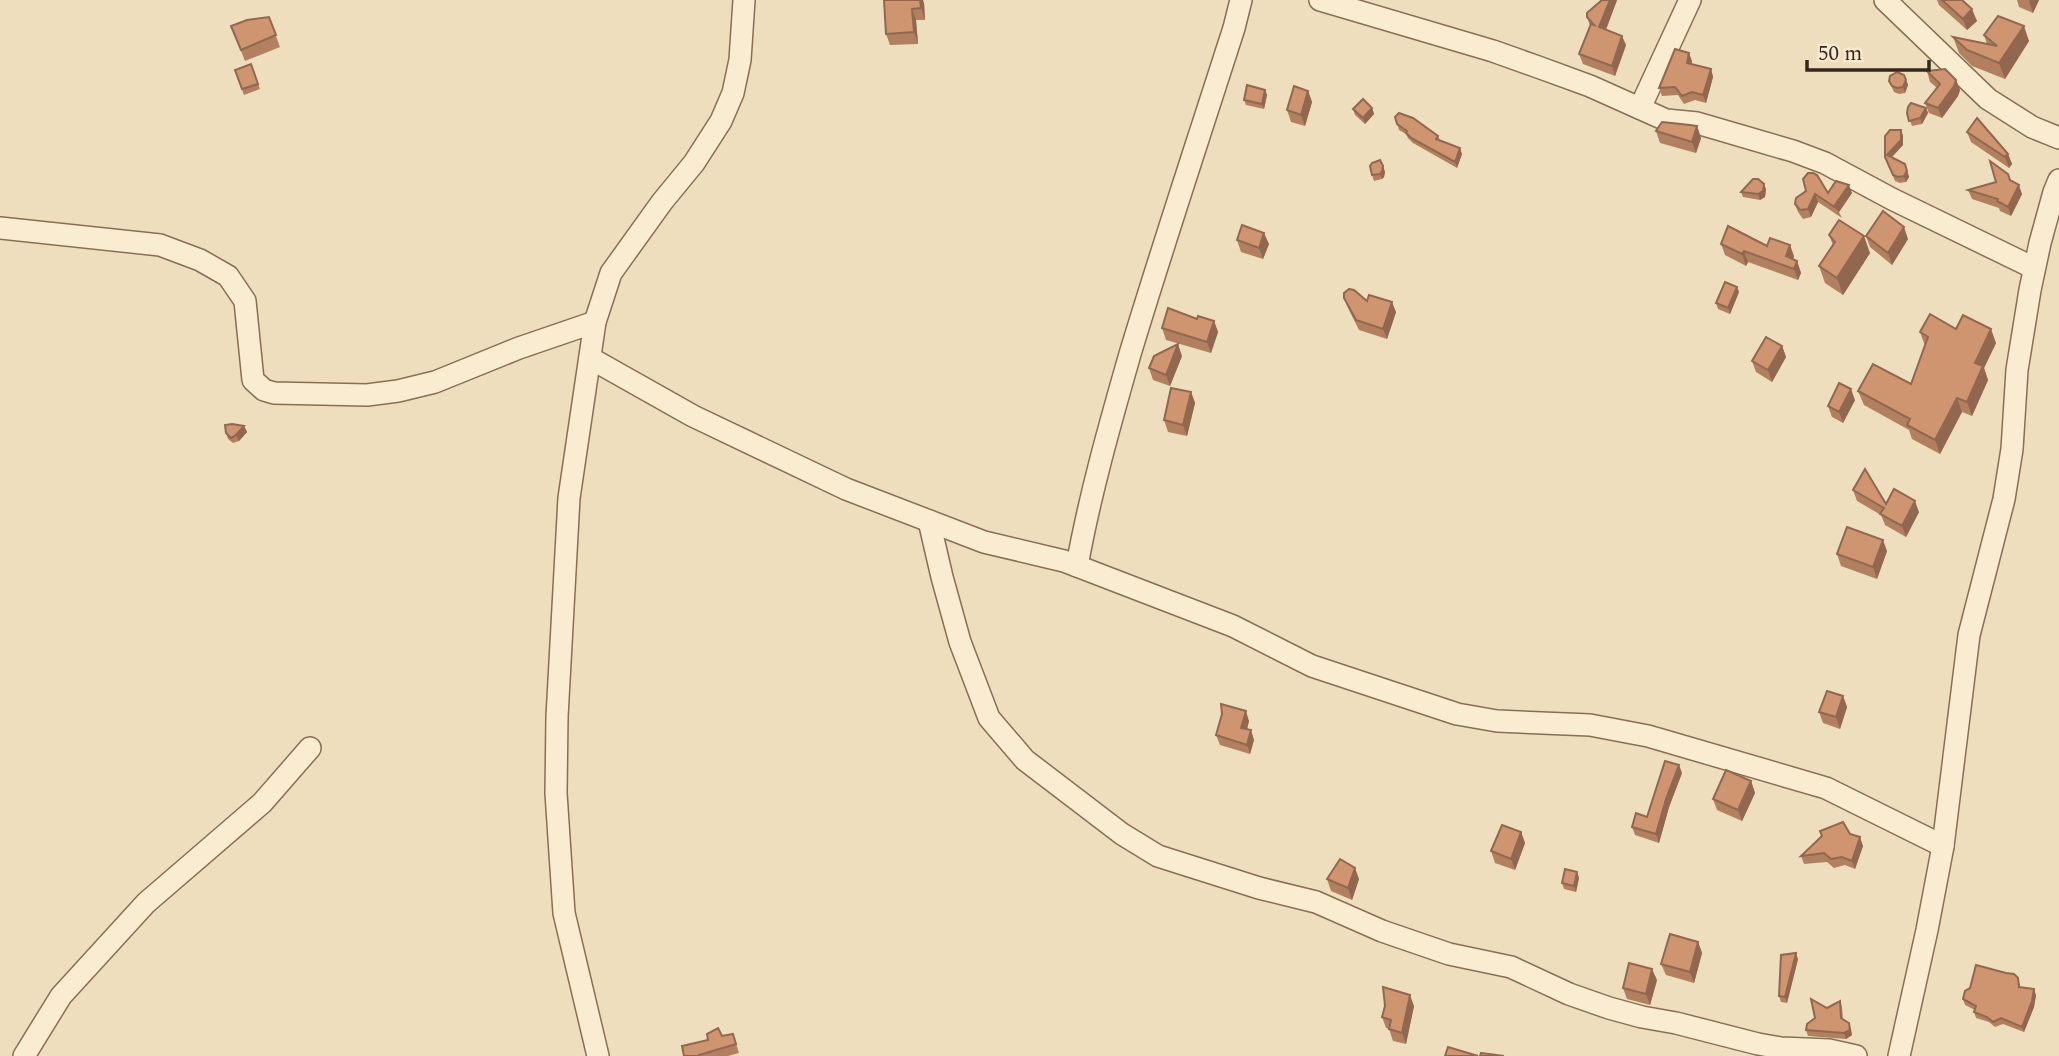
<svg xmlns="http://www.w3.org/2000/svg" width="2059" height="1056" font-family="Spectral,serif">
<style>
.lines{fill:none;stroke-linecap:round;stroke-linejoin:round}
.minor-casing{stroke:#886e55;stroke-width:24}
.minor{stroke:#faecd0;stroke-width:21}
.wall{fill:#b28061}
.shaded-wall{fill:#91684f}
.building{fill:#cf9571;stroke:#91684f;stroke-width:2}
</style>
<rect width="100%" height="100%" fill="#efdebd"/>
<g class="lines">
<g class="minor-casing">
<g id="minor">
<polyline points="1320,0 1493,51 1538,67 1590,86 1666,120 1697,123 1793,151 1825,163 1892,199 2034,268"/>
<polyline points="1885,0 1988,99 2032,127 2059,138"/>
<polyline points="1640,108 1690,0"/>
<polyline points="0,228 160,245 200,260 228,276 245,301 253,380 264,390 274,393 367,395 398,391 435,382 519,348 595,322"/>
<polyline points="590,358 693,416 846,489 984,542 1064,561 1233,626 1312,666 1457,714 1497,721 1590,725 1648,736 1826,788 1943,846"/>
<polyline points="929,521 942,577 960,642 989,718 1025,760 1122,834 1158,856 1259,888 1316,902 1382,931 1449,954 1511,967 1569,994 1609,1008 1642,1017 1676,1023 1758,1044 1781,1048 1829,1050 1856,1056"/>
<path d="M1077 566C1090 494 1110 424 1130 354 1163 245 1199 137 1234 28L1241 0"/>
<polyline points="24,1056 61,996 146,903 262,803 310,748"/>
<polyline points="598,1056 564,913 556,793 557,717 569,498 595,322 611,273 662,202 694,163 721,121 733,93 740,60 744,0"/>
<polyline points="1899,1056 1927,930 1943,846 1969,635 2004,499 2012,449 2017,370 2030,290 2040,243 2054,192 2059,180"/>
</g>
</g>
<use href="#minor" class="minor"/>
</g>
<g class="wall">
<polygon points="884,0 924,3 925,20 916,20 918,44 890,45 886,34"/>
<polygon points="1601,0 1617,0 1606,30 1626,45 1615,76 1583,64 1579,54 1590,26 1587,17"/>
<polygon points="1937,0 1962,0 1977,21 1967,30 1939,5"/>
<polygon points="2017,0 2039,0 2033,13 2019,7"/>
<polygon points="269,17 280,47 245,61 231,26"/>
<polygon points="1984,35 2029,41 2005,79 1972,66 1959,53 1953,37 1987,44"/>
<polygon points="1692,61 1691,64 1711,69 1713,77 1706,103 1695,100 1684,104 1678,95 1662,96 1659,88"/>
<polygon points="251,64 260,89 244,95 235,70"/>
<polygon points="1927,71 1956,80 1960,90 1958,96 1942,118 1929,113 1925,103 1937,88 1930,82"/>
<polygon points="1904,75 1908,85 1905,93 1899,94 1894,92 1889,81"/>
<polygon points="1265,90 1267,95 1264,109 1246,105 1244,100"/>
<polygon points="1308,91 1312,102 1305,126 1291,122 1287,110"/>
<polygon points="1372,108 1374,114 1365,124 1355,115 1353,109"/>
<polygon points="1926,108 1928,113 1922,124 1912,126 1907,113"/>
<polygon points="1395,117 1438,136 1440,140 1462,154 1457,168 1413,143 1408,138 1406,134 1399,130"/>
<polygon points="1697,126 1701,138 1696,153 1660,143 1656,131"/>
<polygon points="1901,130 1903,136 1903,145 1892,157 1907,170 1909,177 1906,182 1900,183 1895,181 1885,157"/>
<polygon points="1967,132 2008,154 2012,164 2009,168 1971,142"/>
<polygon points="1383,166 1385,172 1384,177 1382,179 1374,181 1372,175"/>
<polygon points="2010,180 2022,194 2011,216 2000,211 1999,208 1972,199 1968,190"/>
<polygon points="1766,189 1765,197 1760,200 1743,197 1741,192"/>
<polygon points="1806,191 1828,193 1852,193 1839,212 1842,218 1818,202 1811,217 1803,219 1798,212 1795,204"/>
<polygon points="1829,235 1870,253 1843,295 1825,283 1819,266 1833,245"/>
<polygon points="1866,236 1908,239 1892,265 1870,247"/>
<polygon points="1237,240 1269,244 1263,259 1241,252"/>
<polygon points="1721,244 1767,246 1794,256 1793,259 1797,261 1801,273 1798,280 1748,262 1746,266 1725,255"/>
<polygon points="1737,287 1739,292 1730,314 1718,309 1716,303"/>
<polygon points="1344,298 1367,301 1396,312 1387,339 1359,330 1348,308"/>
<polygon points="1197,319 1214,321 1218,332 1211,353 1166,340 1162,328"/>
<polygon points="1956,329 1996,343 1984,368 1988,380 1972,416 1962,412 1940,454 1912,439 1909,430 1864,405 1858,391 1911,384 1925,346 1920,332"/>
<polygon points="1782,346 1786,357 1772,382 1756,372 1752,361"/>
<polygon points="1182,356 1170,386 1153,380 1149,368"/>
<polygon points="1191,392 1195,403 1187,436 1168,432 1164,420"/>
<polygon points="1855,400 1843,423 1832,417 1828,406"/>
<polygon points="244,426 247,432 239,441 233,443 228,439 226,433"/>
<polygon points="1853,490 1886,504 1919,512 1906,537 1885,525 1881,515 1857,501"/>
<polygon points="1887,551 1877,579 1841,566 1837,554"/>
<polygon points="1843,696 1847,707 1840,729 1823,723 1819,712"/>
<polygon points="1222,714 1249,721 1247,729 1254,740 1250,754 1220,745 1216,735"/>
<polygon points="1682,773 1669,807 1659,843 1635,835 1632,827 1647,817"/>
<polygon points="1751,781 1755,793 1742,821 1717,810 1713,799"/>
<polygon points="1820,831 1850,834 1863,846 1855,869 1845,865 1834,868 1827,862 1804,864 1801,856 1822,836"/>
<polygon points="1521,832 1525,843 1515,870 1495,863 1491,851"/>
<polygon points="1577,872 1579,878 1576,892 1564,889 1562,883"/>
<polygon points="1327,879 1359,879 1352,900 1331,891"/>
<polygon points="1698,942 1702,953 1694,983 1666,975 1661,964"/>
<polygon points="1798,959 1787,1003 1781,1002 1779,996"/>
<polygon points="1657,980 1650,1005 1627,999 1623,988"/>
<polygon points="2020,983 2020,987 2036,995 2034,1007 2024,1032 2003,1024 1995,1027 1989,1022 1976,1018 1974,1012 1975,1010 1965,1005 1963,999"/>
<polygon points="1840,1001 1842,1007 1843,1019 1851,1029 1852,1035 1846,1039 1808,1036 1806,1030 1815,1018 1827,1008"/>
<polygon points="1414,1006 1406,1044 1393,1041 1389,1029 1386,1028 1382,1017"/>
<polygon points="733,1034 739,1053 728,1056 684,1056 722,1036"/>
</g>
<g class="shaded-wall">
<polygon points="920,0 923,0 924,3 925,20 921,8"/>
<polygon points="1610,0 1617,0 1603,37 1599,27"/>
<polygon points="2030,0 2039,0 2033,13 2029,1"/>
<polygon points="912,9 916,20 918,44 914,32"/>
<polygon points="1972,9 1977,21 1967,30 1963,19"/>
<polygon points="2024,26 2029,41 2005,79 1999,63"/>
<polygon points="1622,36 1626,45 1615,76 1612,66"/>
<polygon points="1689,53 1692,61 1690,71 1687,63"/>
<polygon points="1711,69 1713,77 1706,103 1703,95"/>
<polygon points="1906,80 1908,85 1905,93 1903,87"/>
<polygon points="1956,80 1960,90 1958,96 1942,118 1938,108"/>
<polygon points="1265,90 1267,95 1264,109 1262,104"/>
<polygon points="1308,91 1312,102 1305,126 1301,115"/>
<polygon points="1372,108 1374,114 1365,124 1363,118"/>
<polygon points="1926,108 1928,113 1922,124 1920,118"/>
<polygon points="1697,126 1701,138 1696,153 1692,142"/>
<polygon points="1901,130 1903,136 1903,145 1889,160 1887,155"/>
<polygon points="1460,148 1462,154 1457,168 1455,162"/>
<polygon points="2008,154 2012,164 2009,168 2005,157"/>
<polygon points="1905,164 1909,177 1906,182 1904,176"/>
<polygon points="1383,166 1385,172 1384,177 1382,179 1380,174"/>
<polygon points="1764,184 1766,189 1765,197 1760,200 1758,194"/>
<polygon points="1849,185 1852,193 1839,212 1835,205"/>
<polygon points="2019,185 2022,194 2011,216 2008,207"/>
<polygon points="1815,194 1818,202 1811,217 1808,209"/>
<polygon points="1904,227 1908,239 1892,265 1888,253"/>
<polygon points="1264,233 1269,244 1263,259 1259,248"/>
<polygon points="1864,236 1870,253 1843,295 1837,278"/>
<polygon points="1790,245 1794,256 1790,267 1786,256"/>
<polygon points="1744,251 1748,262 1746,266 1742,254"/>
<polygon points="1797,261 1801,273 1798,280 1794,269"/>
<polygon points="1737,287 1739,292 1730,314 1728,308"/>
<polygon points="1392,302 1396,312 1387,339 1383,329"/>
<polygon points="1214,321 1218,332 1211,353 1207,342"/>
<polygon points="1991,329 1996,343 1984,368 1988,380 1972,416 1967,402 1975,363"/>
<polygon points="1178,344 1182,356 1170,386 1166,375"/>
<polygon points="1782,346 1786,357 1772,382 1768,370"/>
<polygon points="1851,389 1855,400 1843,423 1839,412"/>
<polygon points="1191,392 1195,403 1187,436 1183,425"/>
<polygon points="1957,398 1962,412 1940,454 1935,440"/>
<polygon points="244,426 247,432 239,441 236,435"/>
<polygon points="1915,501 1919,512 1906,537 1902,526"/>
<polygon points="1883,540 1887,551 1877,579 1873,567"/>
<polygon points="1843,696 1847,707 1840,729 1836,717"/>
<polygon points="1246,711 1249,721 1245,737 1241,728"/>
<polygon points="1251,730 1254,740 1250,754 1247,745"/>
<polygon points="1679,765 1682,773 1669,807 1659,843 1656,834 1666,799"/>
<polygon points="1751,781 1755,793 1742,821 1738,810"/>
<polygon points="1521,832 1525,843 1515,870 1511,859"/>
<polygon points="1860,837 1863,846 1855,869 1852,861"/>
<polygon points="1355,868 1359,879 1352,900 1348,888"/>
<polygon points="1577,872 1579,878 1576,892 1574,886"/>
<polygon points="1698,942 1702,953 1694,983 1690,972"/>
<polygon points="1796,953 1798,959 1787,1003 1785,997"/>
<polygon points="1652,969 1657,980 1650,1005 1646,994"/>
<polygon points="2034,989 2036,995 2034,1007 2024,1032 2022,1027"/>
<polygon points="1410,995 1414,1006 1406,1044 1402,1033"/>
<polygon points="1849,1023 1852,1035 1846,1039 1844,1033"/>
</g>
<g class="building">
<polygon points="884,0 920,0 921,8 912,9 914,32 886,34"/>
<polygon points="1602,0 1610,0 1599,27 1622,36 1612,66 1579,54 1591,24 1594,25 1587,17 1587,13"/>
<polygon points="1942,0 1962,0 1972,9 1963,19"/>
<polygon points="1998,16 2024,26 1999,63 1967,50 1953,37 1997,46 1984,35"/>
<polygon points="269,17 276,35 241,50 231,26 247,20"/>
<polygon points="1675,49 1689,53 1687,63 1711,69 1703,95 1692,92 1682,96 1675,87 1659,88"/>
<polygon points="251,64 258,84 242,89 235,70"/>
<polygon points="1945,69 1956,80 1954,86 1938,108 1925,103 1940,84 1927,71"/>
<polygon points="1897,72 1904,75 1906,80 1903,87 1897,88 1892,86 1889,81 1890,76"/>
<polygon points="1247,85 1265,90 1262,104 1244,100"/>
<polygon points="1294,86 1308,91 1301,115 1287,110"/>
<polygon points="1363,99 1372,108 1363,118 1353,109"/>
<polygon points="1911,103 1926,108 1920,118 1909,121 1907,113 1908,107"/>
<polygon points="1399,113 1413,118 1438,136 1436,139 1460,148 1455,162 1411,138 1406,133 1407,131 1397,124 1395,117"/>
<polygon points="1977,118 2008,154 2005,157 1967,132"/>
<polygon points="1662,122 1690,125 1697,126 1692,142 1656,131"/>
<polygon points="1890,130 1901,130 1901,140 1887,155 1905,164 1907,171 1904,176 1898,177 1893,175 1885,157 1885,136"/>
<polygon points="1380,160 1383,166 1382,172 1380,174 1372,175 1370,166 1372,163"/>
<polygon points="1990,161 2008,174 2010,180 2019,185 2008,207 1997,201 1998,199 1968,190 1996,182"/>
<polygon points="1808,173 1813,173 1817,175 1828,193 1836,181 1849,185 1835,205 1839,210 1815,194 1808,209 1800,210 1795,204 1796,198 1806,191 1803,179"/>
<polygon points="1753,179 1758,179 1764,184 1763,191 1758,194 1741,192"/>
<polygon points="1883,211 1904,227 1888,253 1866,236"/>
<polygon points="1839,220 1864,236 1837,278 1819,266 1835,242 1829,235"/>
<polygon points="1242,225 1264,233 1259,248 1237,240"/>
<polygon points="1728,226 1767,246 1770,238 1790,245 1786,256 1797,261 1794,269 1744,251 1742,254 1721,244"/>
<polygon points="1725,282 1737,287 1728,308 1716,303"/>
<polygon points="1349,289 1354,290 1367,301 1369,295 1392,302 1383,329 1356,320 1344,298 1344,293"/>
<polygon points="1168,308 1197,319 1198,316 1214,321 1207,342 1162,328"/>
<polygon points="1930,314 1956,329 1963,315 1991,329 1975,363 1983,366 1967,402 1957,398 1935,440 1907,425 1910,419 1858,391 1873,364 1911,384 1928,337 1920,332"/>
<polygon points="1766,337 1782,346 1768,370 1752,361"/>
<polygon points="1178,344 1166,375 1149,368 1154,356"/>
<polygon points="1839,383 1851,389 1839,412 1828,406"/>
<polygon points="1171,388 1191,392 1183,425 1164,420"/>
<polygon points="232,424 244,426 236,435 231,438 226,433 225,425"/>
<polygon points="1865,469 1886,504 1894,489 1915,501 1902,526 1880,514 1884,508 1853,490"/>
<polygon points="1847,527 1883,540 1873,567 1837,554"/>
<polygon points="1827,691 1843,696 1836,717 1819,712"/>
<polygon points="1221,704 1246,711 1241,728 1251,730 1247,745 1216,735 1222,714"/>
<polygon points="1665,761 1679,765 1666,799 1656,834 1632,827 1636,813 1647,817"/>
<polygon points="1726,770 1751,781 1738,810 1713,799"/>
<polygon points="1843,822 1850,834 1860,837 1852,861 1842,857 1831,859 1824,853 1801,856 1822,836 1820,831"/>
<polygon points="1502,825 1521,832 1511,859 1491,851"/>
<polygon points="1340,859 1355,868 1348,888 1327,879"/>
<polygon points="1565,869 1577,872 1574,886 1562,883"/>
<polygon points="1670,934 1698,942 1690,972 1661,964"/>
<polygon points="1796,953 1785,997 1779,996 1781,955"/>
<polygon points="1629,963 1652,969 1646,994 1623,988"/>
<polygon points="1976,965 2006,973 2014,974 2018,978 2019,987 2034,989 2032,1001 2022,1027 2001,1018 1993,1022 1987,1017 1974,1012 1976,1006 1963,999 1965,991 1970,988"/>
<polygon points="1383,987 1410,995 1402,1033 1389,1029 1391,1020 1382,1017 1385,1006"/>
<polygon points="1811,999 1827,1008 1840,1001 1841,1018 1849,1023 1850,1030 1844,1033 1806,1030 1807,1024 1815,1018"/>
<polygon points="718,1028 722,1036 733,1034 736,1044 699,1055 699,1056 684,1056 682,1046 708,1040 707,1034"/>
<polygon points="1448,1047 1478,1056 1445,1056"/>
<polygon points="1481,1053 1504,1056 1480,1056"/>
</g>
<path d="M1807 60v10h122v-10" fill="none" stroke="#36271b" stroke-width="3.5"/>
<text x="1818" y="60" font-size="21" fill="#36271b" stroke="#f7e9cd" stroke-width="5" paint-order="stroke">50 m</text>
</svg>
